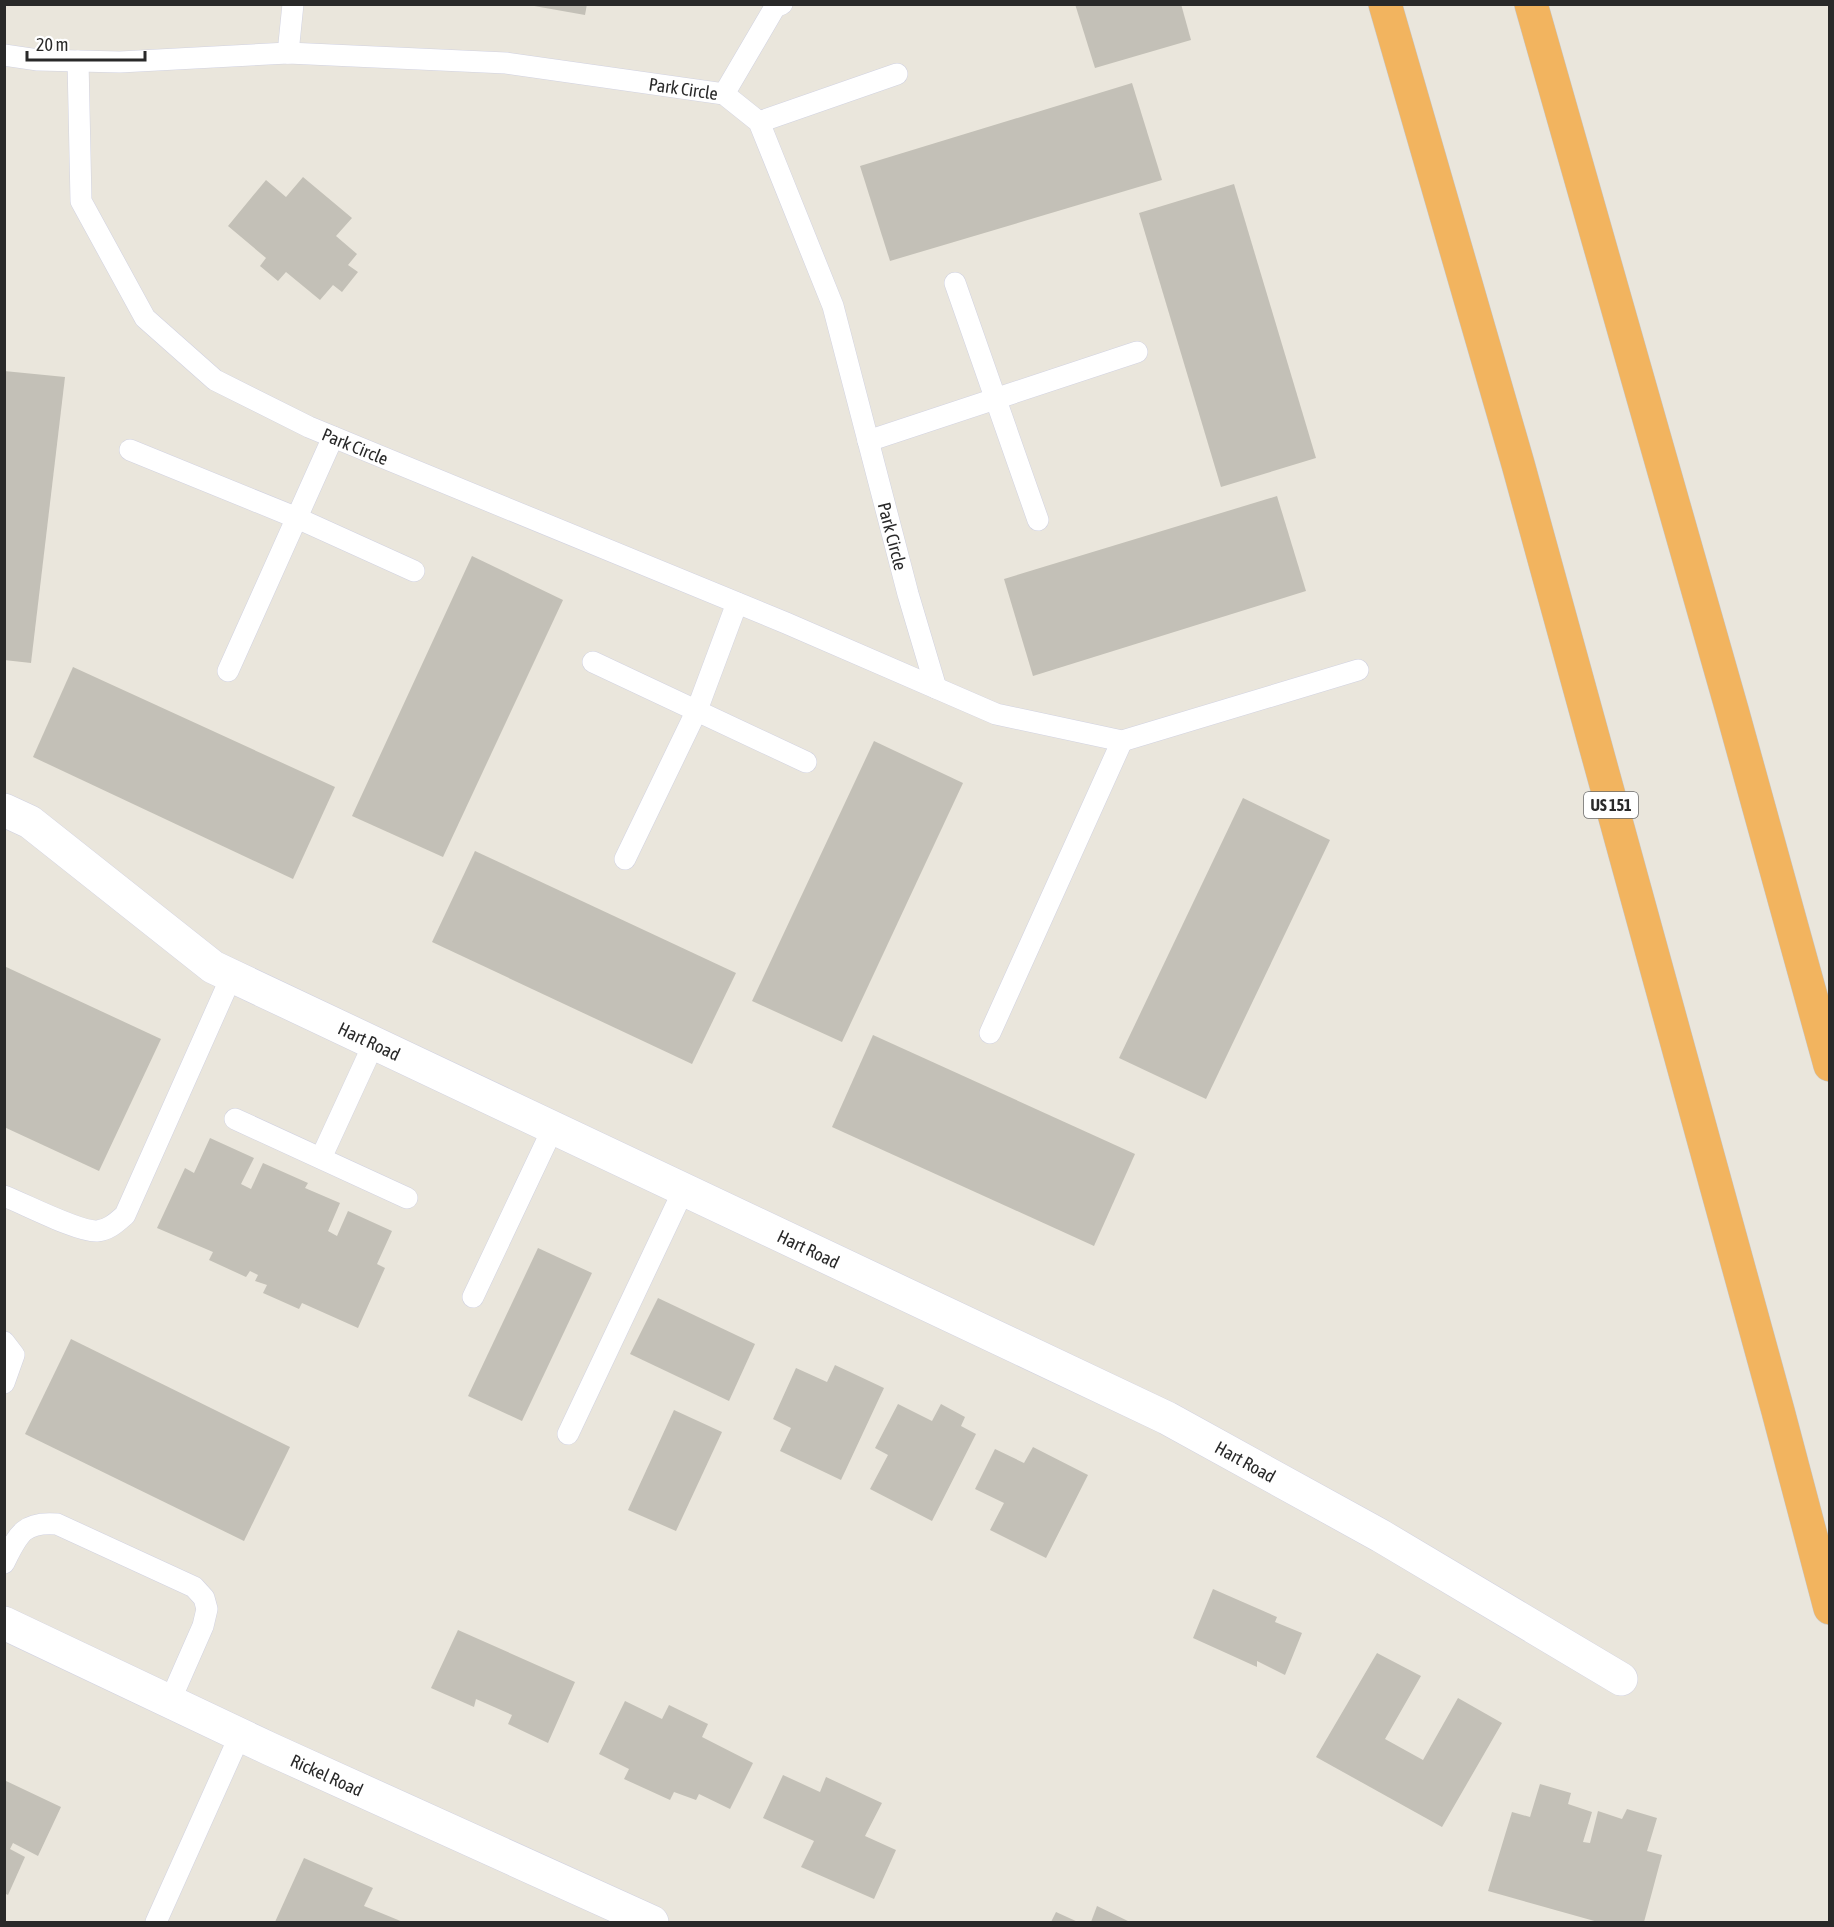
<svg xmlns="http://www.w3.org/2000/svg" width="1834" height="1927" font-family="'Asap Condensed',sans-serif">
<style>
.building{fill:#c3c0b7}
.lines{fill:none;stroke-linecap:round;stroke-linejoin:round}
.service-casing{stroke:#d1d2e1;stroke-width:22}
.minor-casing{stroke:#d1d2e1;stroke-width:34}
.motorway-casing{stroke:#c7c7c7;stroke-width:34}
.service{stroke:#fff;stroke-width:21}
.minor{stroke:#fff;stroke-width:33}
.motorway{stroke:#f2b45f;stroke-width:33}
.labels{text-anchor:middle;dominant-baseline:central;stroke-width:5;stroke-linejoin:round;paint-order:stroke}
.shield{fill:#fff;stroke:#696969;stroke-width:1.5}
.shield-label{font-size:16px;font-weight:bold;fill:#292929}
.street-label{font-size:18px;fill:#292929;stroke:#fff}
</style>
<rect width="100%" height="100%" fill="#eae6dc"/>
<g class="building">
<polygon points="523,4 587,4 585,15"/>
<polygon points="1075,4 1181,4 1191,40 1095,68"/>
<polygon points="1132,83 1162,180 890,261 860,166"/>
<polygon points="303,177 352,218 336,236 357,254 348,265 358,272 342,292 333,285 320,300 286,272 278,281 260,266 266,258 228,226 266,180 286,197"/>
<polygon points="1234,184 1316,458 1221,487 1139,213"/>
<polygon points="4,371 65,377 31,663 4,660"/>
<polygon points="1277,496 1306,591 1033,676 1004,579"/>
<polygon points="472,556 563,600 443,857 352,816"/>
<polygon points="73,667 335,787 293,879 33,757"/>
<polygon points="874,741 963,783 842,1042 752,1001"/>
<polygon points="1243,798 1330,840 1206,1099 1119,1058"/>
<polygon points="475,851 736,973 692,1064 432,942"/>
<polygon points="4,966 161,1039 99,1171 4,1127"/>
<polygon points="873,1035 1135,1154 1094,1246 832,1127"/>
<polygon points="210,1138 254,1158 241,1184 251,1189 263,1163 308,1183 305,1188 340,1203 328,1231 337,1236 348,1211 392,1231 377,1264 385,1268 358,1328 302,1303 299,1309 263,1293 267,1285 255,1281 258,1275 250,1271 246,1277 209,1260 213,1252 157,1228 185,1168 194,1173"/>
<polygon points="538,1248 592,1273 522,1421 468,1396"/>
<polygon points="658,1298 755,1344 729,1401 630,1354"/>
<polygon points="71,1339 290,1447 244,1541 25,1434"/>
<polygon points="835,1365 884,1388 841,1480 780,1451 791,1428 773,1419 796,1368 827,1382"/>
<polygon points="898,1404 932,1421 941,1404 965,1417 961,1426 976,1434 932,1521 870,1489 888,1455 875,1448"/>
<polygon points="674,1410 722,1432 676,1531 628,1510"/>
<polygon points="1033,1447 1088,1475 1046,1558 990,1530 1004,1503 975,1489 995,1449 1024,1463"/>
<polygon points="1213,1589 1277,1617 1275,1622 1302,1633 1285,1675 1257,1661 1257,1667 1193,1638"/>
<polygon points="458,1630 575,1682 548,1743 508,1724 512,1715 476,1699 474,1707 431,1688"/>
<polygon points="1377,1653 1421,1676 1385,1739 1423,1760 1458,1698 1502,1723 1442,1827 1316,1757"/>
<polygon points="625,1701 662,1719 669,1705 708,1724 702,1737 753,1763 730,1809 699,1794 696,1800 674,1792 670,1800 624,1779 629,1769 599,1754"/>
<polygon points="783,1775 820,1792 826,1777 882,1803 865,1836 896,1850 874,1899 801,1867 814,1841 763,1818"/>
<polygon points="4,1780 61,1807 38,1856 13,1843 10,1849 25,1857 8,1895 4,1893"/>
<polygon points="1540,1784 1571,1793 1568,1804 1592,1812 1583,1842 1590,1843 1598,1811 1622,1819 1627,1809 1657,1818 1647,1851 1662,1855 1644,1922 1598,1922 1488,1891 1512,1812 1530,1817"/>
<polygon points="304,1858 373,1888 364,1906 403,1922 275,1922"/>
<polygon points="1097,1906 1130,1922 1091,1922"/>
<polygon points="1056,1912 1078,1922 1051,1922"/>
</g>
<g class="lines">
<g class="service-casing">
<g id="service">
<polyline points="288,53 293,4"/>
<path id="s1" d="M4 55 38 60 120 62 288 53 506 63 724 94 759 122 833 306 908 594 936 688"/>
<path id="s2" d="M78 61 81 201 145 318 215 380 309 427 786 623 996 714 1122 741 1358 670"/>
<polyline points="724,94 775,7 782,4"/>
<polyline points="759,122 897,74"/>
<polyline points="955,283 1038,520"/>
<polyline points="868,441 1137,352"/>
<polyline points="130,450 297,518 414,571"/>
<polyline points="593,662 806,762"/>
<polyline points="228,671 333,437"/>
<polyline points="625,859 697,710 737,603"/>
<polyline points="990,1033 1122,741"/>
<polyline points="235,1119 407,1198"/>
<polyline points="321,1158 374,1043"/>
<path d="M4 1196C25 1204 78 1232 97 1231 109 1230 117 1222 125 1215L232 975"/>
<polyline points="473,1297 553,1128"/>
<polyline points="4,1342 14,1355 4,1383"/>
<polyline points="568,1434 684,1189"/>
<path d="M4 1563C18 1535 23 1521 57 1524L194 1587 204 1598 207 1609 203 1626 170 1701"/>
<polyline points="156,1922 240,1735"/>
</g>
</g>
<g class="minor-casing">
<g id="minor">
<path id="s3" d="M4 810 30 822 213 967 1167 1418 1381 1536 1621 1679"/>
<path id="s4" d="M4 1623 270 1749 652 1922"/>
</g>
</g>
<g class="motorway-casing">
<g id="motorway">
<polyline points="1385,4 1518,464 1778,1411 1830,1608"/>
<polyline points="1531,4 1732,710 1830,1065"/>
</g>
</g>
<use href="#service" class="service"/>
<use href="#minor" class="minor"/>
<use href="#motorway" class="motorway"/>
</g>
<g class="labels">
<rect class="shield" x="1584" y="792" width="54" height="26" rx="4.5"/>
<g class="shield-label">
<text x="1611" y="805">US 151</text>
</g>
<g class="street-label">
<text stroke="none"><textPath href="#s1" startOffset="682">Park Circle</textPath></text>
<text stroke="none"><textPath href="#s2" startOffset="522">Park Circle</textPath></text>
<text stroke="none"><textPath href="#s1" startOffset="1204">Park Circle</textPath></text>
<text stroke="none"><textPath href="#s3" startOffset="435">Hart Road</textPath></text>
<text stroke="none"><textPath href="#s3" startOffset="921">Hart Road</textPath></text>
<text stroke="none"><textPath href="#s3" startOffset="1407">Hart Road</textPath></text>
<text stroke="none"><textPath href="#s4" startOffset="357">Rickel Road</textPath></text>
</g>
</g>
<rect width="1834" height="1927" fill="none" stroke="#292929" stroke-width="12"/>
<path d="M27 51v9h118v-9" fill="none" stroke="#292929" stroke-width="3"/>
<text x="36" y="51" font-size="18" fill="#292929" stroke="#ffffff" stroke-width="4.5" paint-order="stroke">20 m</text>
</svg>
